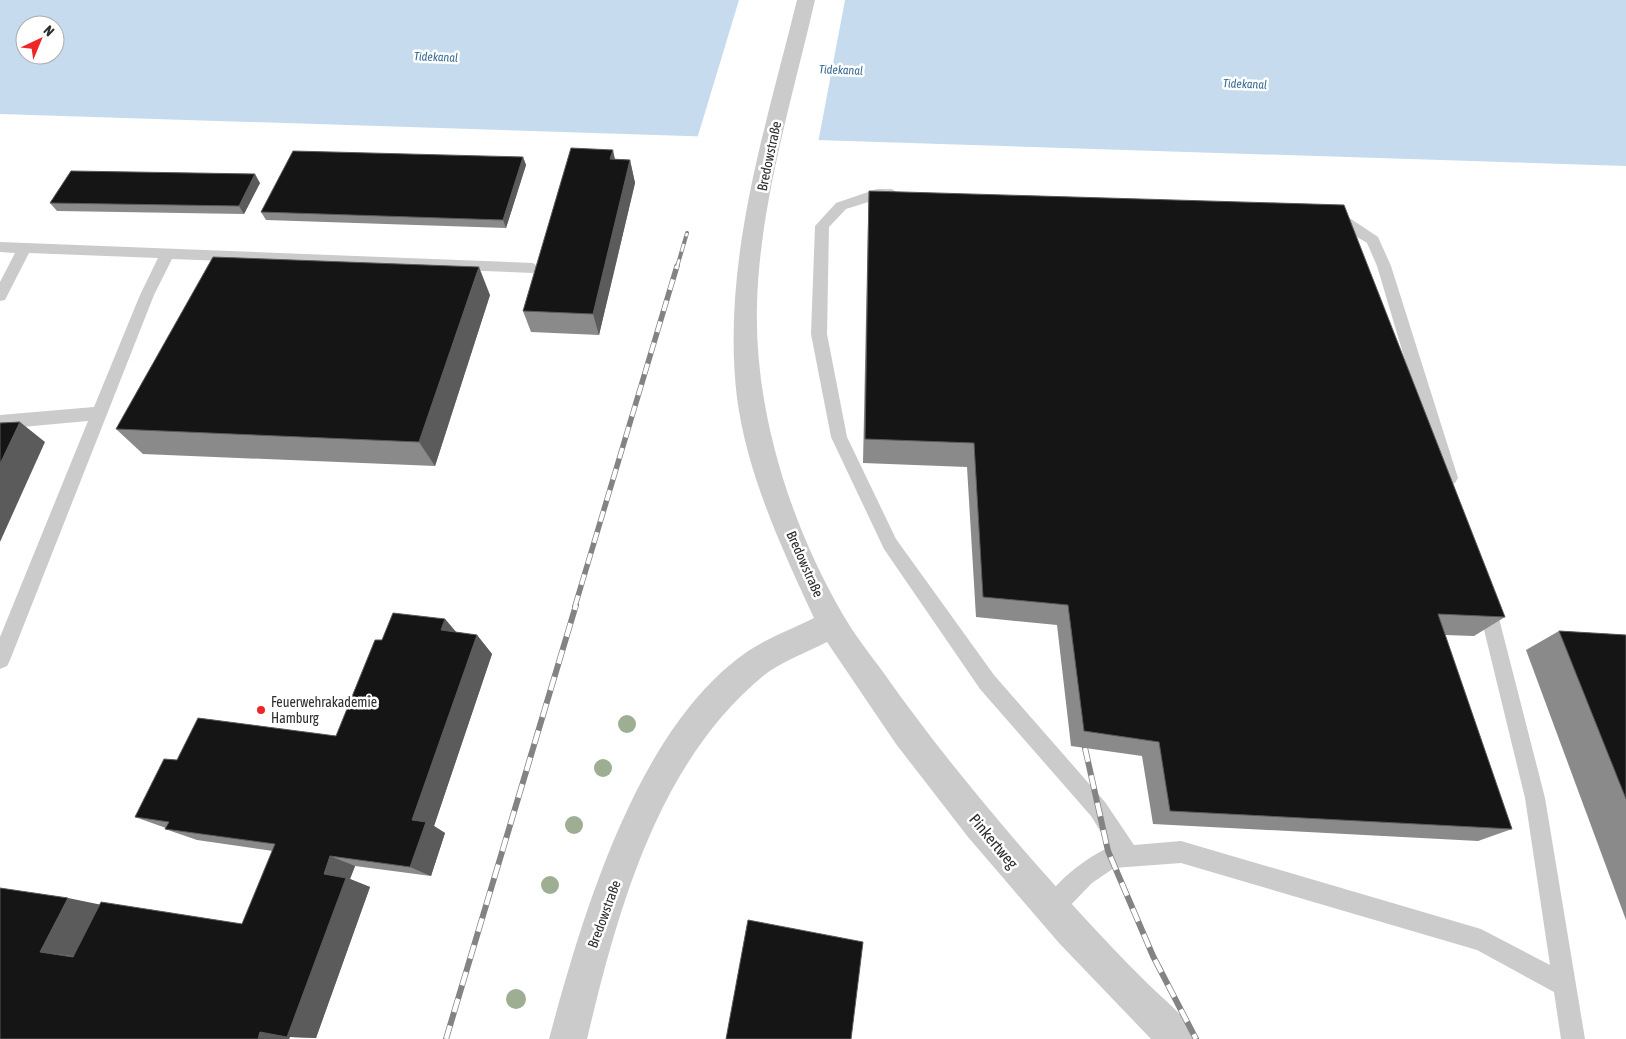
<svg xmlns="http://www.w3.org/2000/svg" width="1626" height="1039" font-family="'Asap Condensed',sans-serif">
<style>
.water{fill:#c6dcee;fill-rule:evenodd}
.pier{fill:#fff}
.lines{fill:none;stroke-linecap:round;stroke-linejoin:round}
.service{fill:#cbcbcb;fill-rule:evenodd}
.tertiary{fill:#cbcbcb;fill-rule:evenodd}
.rail-far2-casing{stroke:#838383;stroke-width:4}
.rail-far1-casing{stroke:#838383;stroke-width:5.5}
.rail-casing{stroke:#838383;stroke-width:6}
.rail-far2{stroke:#fff;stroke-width:2.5;stroke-dasharray:8;stroke-linecap:butt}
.rail-far1{stroke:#fff;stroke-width:4;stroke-dasharray:11;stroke-linecap:butt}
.rail{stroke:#fff;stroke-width:4.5;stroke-dasharray:14;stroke-linecap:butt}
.tree{fill:#9eae92}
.wall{fill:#8a8a8a}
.shaded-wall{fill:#5b5b5b}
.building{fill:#151515;stroke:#5b5b5b}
.poi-dot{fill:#ef2628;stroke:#fff;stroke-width:2}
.labels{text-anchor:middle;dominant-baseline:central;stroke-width:5;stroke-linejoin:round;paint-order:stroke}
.far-water-label{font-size:12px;font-style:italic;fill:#376b95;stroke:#fff}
.street-label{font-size:14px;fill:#2e2e2e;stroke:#fff}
.poi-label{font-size:14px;fill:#2e2e2e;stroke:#fff;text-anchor:start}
.near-street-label{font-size:16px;fill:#2e2e2e;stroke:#fff}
</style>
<rect width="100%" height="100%" fill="#fff"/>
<path class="water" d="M0 0H1626V166L0 114ZM25 25H55V55H25Z"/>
<polygon class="pier" points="739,0 845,0 818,143 697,139"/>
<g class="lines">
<g class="service">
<path d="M877 189H892L899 194 897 197 878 199 846 209 829 227 827 334 847 437 896 539 994 675 1105 802 1134 845 1181 841 1481 929 1550 965 1525 798 1477 601 1479 595 1486 593 1493 595 1545 798 1585 1039H1561L1554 992 1477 950 1181 863 1114 868 1092 883 1060 916 1052 919 1044 916 1041 908C1050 885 1088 856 1110 847L1091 816 980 689 884 549 831 437 811 334 815 226 836 203Z"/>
<polygon points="1331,210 1351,219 1378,237 1391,266 1458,478 1455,483 1449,485 1443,483 1440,478 1377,266 1367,243 1326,218 1324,215 1326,212"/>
<polygon points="0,242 533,263 540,268 533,273 172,259 154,295 10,660 7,666 0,669 0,637 88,421 0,429 0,415 94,407 140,295 158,258 29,253 5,300 0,301 0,282 15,253 0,252"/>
</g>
<path class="tertiary" d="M797 0H815C793 96 759 207 757 305 754 410 790 523 842 613 854 634 869 653 883 672 928 736 977 796 1028 855 1065 897 1102 938 1142 978 1159 996 1189 1018 1198 1039H1151L1059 943 968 837 896 744 827 642C808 652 780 662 763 676 657 764 618 910 587 1039H549C582 917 636 731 744 654 763 640 792 629 814 618 782 549 747 474 737 398 721 263 765 130 797 0Z"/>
<g class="rail-far2-casing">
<polyline id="rail-far2" points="677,267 687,233"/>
</g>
<g class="rail-far1-casing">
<polyline id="rail-far1" points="575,606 677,266"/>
</g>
<g class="rail-casing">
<g id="rail">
<polyline points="1085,748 1108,851 1153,956 1196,1039"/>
<polyline points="446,1039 576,605"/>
</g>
</g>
<use href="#rail-far2" class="rail-far2"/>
<use href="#rail-far1" class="rail-far1"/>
<use href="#rail" class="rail"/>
</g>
<g class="tree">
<circle cx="627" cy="724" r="9"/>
<circle cx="603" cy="768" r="9"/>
<circle cx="574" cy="825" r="9"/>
<circle cx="550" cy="885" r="9"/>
<circle cx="516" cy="999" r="10"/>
</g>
<g class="wall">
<polygon points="523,157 526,165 506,228 266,220 261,212"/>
<polygon points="615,159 630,160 635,183 599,335 531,332 523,311"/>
<polygon points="260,183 244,214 57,211 50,203"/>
<polygon points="869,191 1505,617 1474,636 1445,635 1512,829 1478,841 1153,824 1142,756 1071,746 1057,625 976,617 967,467 863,463 868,219"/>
<polygon points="490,295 435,466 143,454 116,429"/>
<polygon points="445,619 456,632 477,635 492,654 434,826 445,833 431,876 355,866 350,879 370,887 316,1038 290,1037 289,1039 0,1039 0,888 99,905 242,924 273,851 197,840 165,829 166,828 135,817 177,760 336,736 382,640"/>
<polygon points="1559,631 1626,635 1626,920 1526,650"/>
</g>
<g class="shaded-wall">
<polygon points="613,150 618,173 610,159"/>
<polygon points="523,157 526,165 506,228 503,220"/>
<polygon points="630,160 635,183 599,335 593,314"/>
<polygon points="255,174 260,183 244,214 239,206"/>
<polygon points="479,267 490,295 435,466 419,442"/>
<polygon points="20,422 45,442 0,542 0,464"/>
<polygon points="445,619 462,639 441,630"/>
<polygon points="477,635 492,654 434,826 445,833 431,876 410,867 412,820"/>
<polygon points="330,856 355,866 350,879 370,887 316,1038 290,1037 289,1039 258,1039"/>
<polygon points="68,898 107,906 81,957 40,952"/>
</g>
<g class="building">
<polygon points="571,148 613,150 610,159 630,160 593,314 523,311"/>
<polygon points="293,151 523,157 503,220 261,212"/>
<polygon points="71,171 255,174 239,206 50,203"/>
<polygon points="869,191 1344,205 1505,617 1438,614 1512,829 1170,811 1159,742 1084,731 1068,605 983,597 974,443 865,439"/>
<polygon points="213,257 479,267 419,442 116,429"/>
<polygon points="20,422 0,464 0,423"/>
<polygon points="393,613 445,619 441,630 477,635 412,820 426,822 410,867 330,856 324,874 346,878 287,1037 260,1032 258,1039 0,1039 0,888 68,898 40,952 73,957 101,902 242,924 275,844 165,829 169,822 135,817 164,759 177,760 198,718 336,736 375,640 382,640"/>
<polygon points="1559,631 1626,635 1626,799"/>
<polygon points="748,920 863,942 851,1039 726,1039"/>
</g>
<circle class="poi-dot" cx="261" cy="710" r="5"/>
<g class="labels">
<g class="far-water-label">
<text transform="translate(436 57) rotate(2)">Tidekanal</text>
<text transform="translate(841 70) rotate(2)">Tidekanal</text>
<text transform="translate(1245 84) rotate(2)">Tidekanal</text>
</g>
<g class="street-label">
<text transform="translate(769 156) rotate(-78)">Bredowstraße</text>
<text transform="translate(805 564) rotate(66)">Bredowstraße</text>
<text transform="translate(604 914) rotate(-70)">Bredowstraße</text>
</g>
<g class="poi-label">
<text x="271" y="702">Feuerwehrakademie<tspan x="271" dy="16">Hamburg</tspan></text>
</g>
<g class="near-street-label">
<text transform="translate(994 841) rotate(50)">Pinkertweg</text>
</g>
</g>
<g transform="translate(40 40) rotate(44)"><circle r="24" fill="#ffffff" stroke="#ababab"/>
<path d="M0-4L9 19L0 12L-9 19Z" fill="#ef2628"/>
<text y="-8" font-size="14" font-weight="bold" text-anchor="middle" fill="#2e2e2e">N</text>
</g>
</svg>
